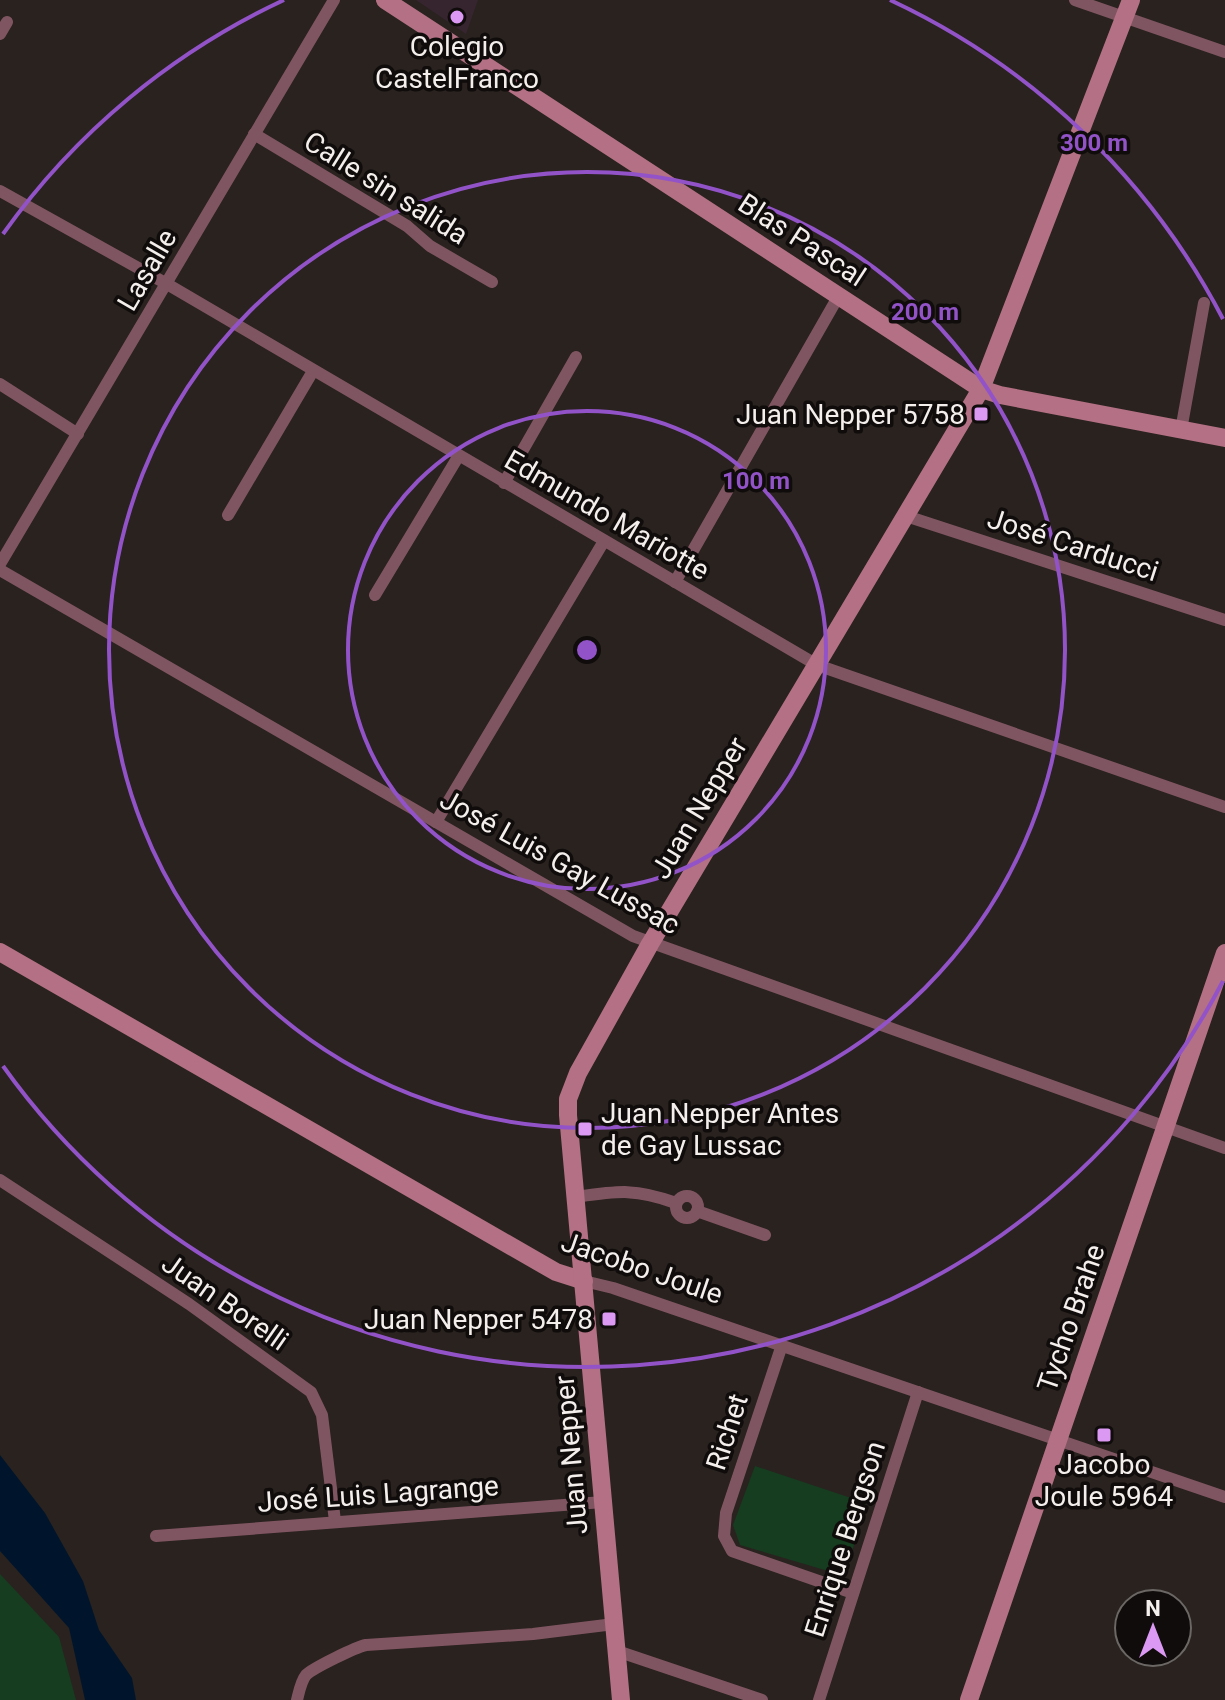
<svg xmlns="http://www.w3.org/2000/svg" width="1225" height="1700" font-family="Roboto,sans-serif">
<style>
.education{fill:#36252f}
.green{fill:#163d20}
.water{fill:#00152c}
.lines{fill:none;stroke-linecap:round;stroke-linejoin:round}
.minor{stroke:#805562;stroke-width:12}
.secondary{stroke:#b47084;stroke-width:18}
.ring{fill:none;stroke:#9353c8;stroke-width:4}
.poi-dot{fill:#dc99f4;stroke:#0f0c0b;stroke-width:3}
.labels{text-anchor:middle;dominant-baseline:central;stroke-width:7;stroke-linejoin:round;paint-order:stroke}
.poi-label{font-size:28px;fill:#f4efed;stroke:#0f0c0b}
.street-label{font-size:28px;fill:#f4efed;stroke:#0f0c0b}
.centre{fill:#9353c8;stroke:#0f0c0b;stroke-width:4}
.ring-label{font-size:24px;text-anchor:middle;font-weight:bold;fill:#9353c8;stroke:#0f0c0b;stroke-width:7;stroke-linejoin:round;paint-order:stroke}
</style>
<rect width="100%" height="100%" fill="#29221f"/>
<polygon class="education" points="416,0 478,0 466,34"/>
<g class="green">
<polygon points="755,1466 866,1503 845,1576 740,1545 733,1525"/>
<polygon points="0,1574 59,1637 76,1700 0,1700"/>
</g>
<polygon class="water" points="0,1455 45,1513 83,1581 99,1630 132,1678 136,1700 85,1700 69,1628 0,1551"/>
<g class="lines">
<g class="minor">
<polyline points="1075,0 1225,52"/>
<polyline points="0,34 7,22"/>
<polyline points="254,134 407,226 430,246 492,282"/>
<polyline points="0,191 167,284 817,665 1225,807"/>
<polyline points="0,384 78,434"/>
<polyline points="1181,430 1204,303"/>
<polyline points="504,483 576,357"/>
<polyline points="228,515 313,371"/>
<polyline points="906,516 1225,620"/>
<polyline points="0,564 334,0"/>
<polyline points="0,570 633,936 1225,1148"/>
<polyline points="675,582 838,297"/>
<polyline points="375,595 458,457"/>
<polyline points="436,822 604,541"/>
<polyline points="0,1180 189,1304 311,1392 322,1415 335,1521"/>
<circle cx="687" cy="1207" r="11"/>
<path d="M576 1197C618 1191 635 1188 676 1203"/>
<polyline points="697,1211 765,1235"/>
<polyline points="584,1281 613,1288 1225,1497"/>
<polyline points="782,1345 726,1513 724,1536 732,1551 853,1593"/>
<polyline points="156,1536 603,1502"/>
<polyline points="617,1651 762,1700"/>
<path d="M297 1700C299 1692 301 1681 306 1675 313 1668 356 1647 366 1645L533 1634 614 1624"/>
<polyline points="819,1700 918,1392"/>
</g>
<g class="secondary">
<polyline points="385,0 981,389 1000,395 1225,438"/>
<polyline points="0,952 556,1272 584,1281"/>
<polyline points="621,1700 568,1115 568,1099 578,1073 650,944 981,389 1131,0"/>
<polyline points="969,1700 1225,953"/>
</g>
</g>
<g class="ring">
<circle cx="587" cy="650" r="239"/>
<circle cx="587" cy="650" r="478"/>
<path d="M1223 981A717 717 0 0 1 3 1066M3 234A717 717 0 0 1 284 0M890 0A717 717 0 0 1 1223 319"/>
</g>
<g class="poi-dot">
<circle cx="457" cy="17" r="8"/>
<rect x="973" y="406" width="16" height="16" rx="4"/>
<rect x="577" y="1121" width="16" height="16" rx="4"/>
<rect x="601" y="1311" width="16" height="16" rx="4"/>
<rect x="1096" y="1427" width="16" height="16" rx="4"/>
</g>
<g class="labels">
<g class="poi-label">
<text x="457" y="46">Colegio<tspan x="457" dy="32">CastelFranco</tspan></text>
<text x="965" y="414" text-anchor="end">Juan Nepper 5758</text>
<text x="601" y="1113" text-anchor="start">Juan Nepper Antes<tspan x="601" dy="32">de Gay Lussac</tspan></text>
<text x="593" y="1319" text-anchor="end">Juan Nepper 5478</text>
<text x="1104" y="1464">Jacobo<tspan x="1104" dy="32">Joule 5964</tspan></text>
</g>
<g class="street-label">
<text transform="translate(386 188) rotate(32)">Calle sin salida</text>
<text transform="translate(802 240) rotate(33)">Blas Pascal</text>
<text transform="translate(147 270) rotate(-60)">Lasalle</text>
<text transform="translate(607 515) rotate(30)">Edmundo Mariotte</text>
<text transform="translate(1073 545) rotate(18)">José Carducci</text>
<text transform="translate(699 808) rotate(-59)">Juan Nepper</text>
<text transform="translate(560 862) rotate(29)">José Luis Gay Lussac</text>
<text transform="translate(642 1268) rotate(19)">Jacobo Joule</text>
<text transform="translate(225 1302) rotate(35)">Juan Borelli</text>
<text transform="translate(1071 1318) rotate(-71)">Tycho Brahe</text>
<text transform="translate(727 1432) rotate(-72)">Richet</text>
<text transform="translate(571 1455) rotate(-95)">Juan Nepper</text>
<text transform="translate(378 1494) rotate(-4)">José Luis Lagrange</text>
<text transform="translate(845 1539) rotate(-72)">Enrique Bergson</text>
</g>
</g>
<circle cx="587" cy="650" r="12" class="centre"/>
<g class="ring-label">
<text x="1094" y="151">300 m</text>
<text x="925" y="320">200 m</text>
<text x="756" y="489">100 m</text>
</g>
<g transform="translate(1153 1628)"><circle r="38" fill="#0f0c0b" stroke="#6b6765" stroke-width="2"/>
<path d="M0-6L14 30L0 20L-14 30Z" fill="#dc99f4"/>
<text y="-12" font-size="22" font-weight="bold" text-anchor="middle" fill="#f4efed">N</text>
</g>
</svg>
